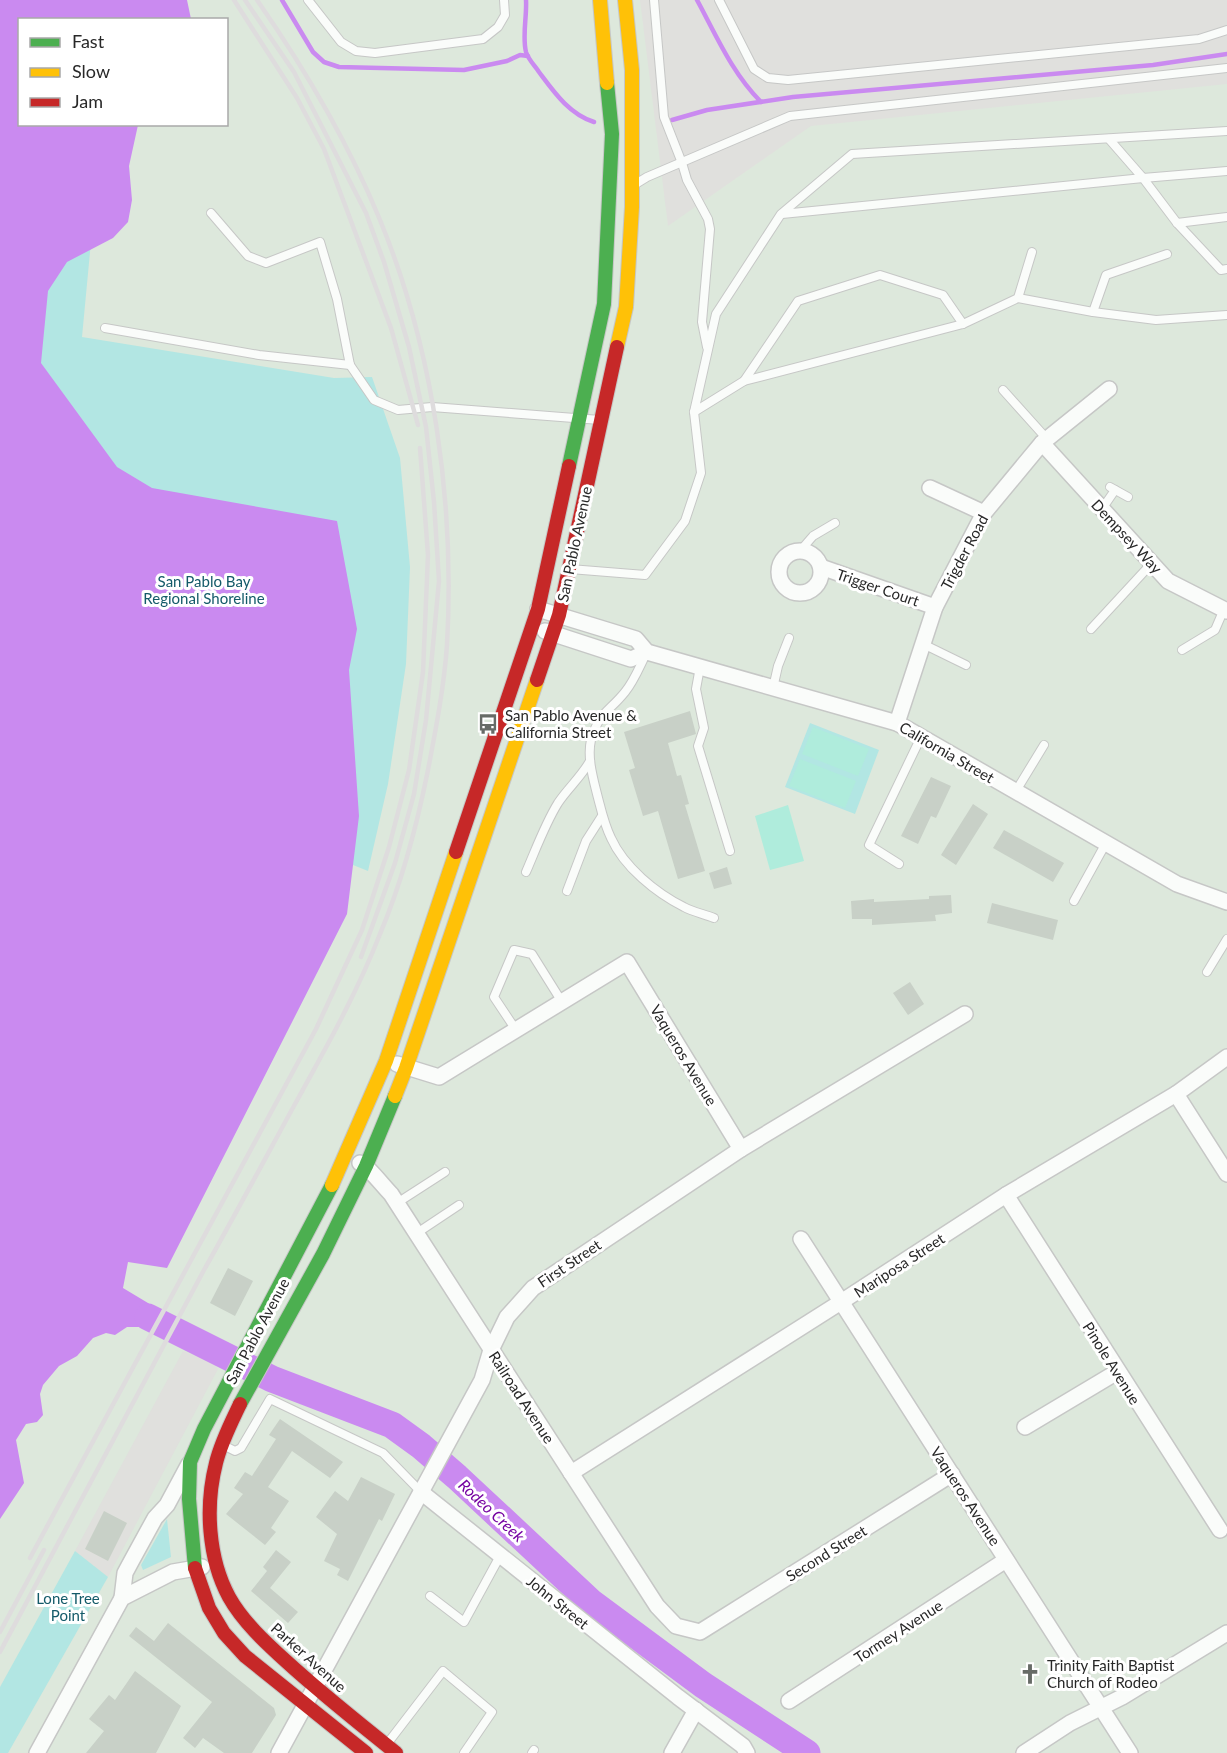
<svg xmlns="http://www.w3.org/2000/svg" width="1227" height="1753" font-family="Lato,sans-serif">
<style>
.industrial{fill:#e0e0dd}
.green{fill:#b2e6e3}
.pitch{fill:#afecdc}
.water{fill:#ca8af0}
.lines{fill:none;stroke-linecap:round;stroke-linejoin:round}
.stream{stroke:#ca8af0;stroke-width:4.5}
.river{stroke:#ca8af0;stroke-width:27}
.building{fill:#c8d0c7}
.lane-casing{stroke:#c6c7c6;stroke-width:10}
.street-casing{stroke:#c6c7c6;stroke-width:18}
.fast-casing{stroke:#c6c7c6;stroke-width:16}
.slow-casing{stroke:#c6c7c6;stroke-width:16}
.jam-casing{stroke:#c6c7c6;stroke-width:16}
.lane{stroke:#fafcfa;stroke-width:8}
.street{stroke:#fafcfa;stroke-width:15}
.fast{stroke:#4caf50;stroke-width:14}
.slow{stroke:#ffc107;stroke-width:14}
.jam{stroke:#c62828;stroke-width:14}
.rail{stroke:#dedcdd;stroke-width:4.5}
.labels{text-anchor:middle;dominant-baseline:central;stroke-width:6;stroke-linejoin:round;paint-order:stroke}
.street-label{font-size:15px;fill:#282828;stroke:#fff}
.park-label{font-size:15px;fill:#135a69;stroke:#fff}
.poi-label{font-size:15px;fill:#282828;stroke:#fff;text-anchor:start}
.water-label{font-size:16px;font-style:italic;fill:#7503a1;stroke:#fff}
</style>
<rect width="100%" height="100%" fill="#dde8dc"/>
<g class="industrial">
<polygon points="640,0 1227,0 1227,84 811,126 668,226"/>
<polygon points="183,1351 212,1362 218,1369 108,1577 75,1551"/>
</g>
<g class="green">
<polygon points="20,124 102,125 82,337 334,378 372,377 400,458 410,567 406,664 388,784 368,871 353,865 0,794"/>
<polygon points="810,723 879,750 855,814 785,787"/>
<polygon points="167,1519 171,1557 143,1570 141,1565"/>
<polygon points="75,1551 108,1577 8,1753 0,1753 0,1687"/>
</g>
<g class="pitch">
<polygon points="813,727 869,749 858,776 802,754"/>
<polygon points="800,759 856,781 845,808 789,786"/>
<polygon points="788,805 804,861 770,870 755,816"/>
</g>
<polygon class="water" points="0,0 187,0 191,19 20,20 20,124 138,125 129,166 132,200 128,222 113,238 67,262 48,291 41,363 117,467 152,488 337,521 357,629 349,670 359,816 347,914 167,1268 128,1262 123,1288 153,1306 143,1327 127,1327 115,1335 106,1333 93,1338 77,1356 59,1366 43,1385 40,1394 43,1415 37,1422 26,1424 16,1440 24,1483 0,1519"/>
<g class="lines">
<g class="stream">
<polyline points="282,0 313,52 324,62 339,67 464,70 507,61 520,55 528,56"/>
<path d="M526 0C527 17 522 36 526 52 528 59 535 66 539 72 554 92 569 114 594 122"/>
<path d="M697 0C716 35 732 73 761 102"/>
<polyline points="672,120 707,110 793,97 1153,65 1227,54"/>
</g>
<polyline class="river" points="148,1317 272,1379 392,1425 421,1446 457,1477 591,1602 703,1685 807,1753"/>
</g>
<g class="building">
<polygon points="690,711 696,734 668,743 677,776 681,775 689,804 685,805 705,871 678,879 658,811 643,816 629,770 635,768 624,732"/>
<polygon points="931,777 951,786 936,818 931,816 918,844 901,836"/>
<polygon points="973,804 988,814 956,865 941,855"/>
<polygon points="1004,830 1064,863 1053,882 993,848"/>
<polygon points="727,867 732,884 714,889 709,873"/>
<polygon points="951,895 952,913 935,915 936,921 872,925 872,919 852,919 851,901 874,899 874,902 929,899 929,896"/>
<polygon points="992,903 1058,920 1053,940 987,923"/>
<polygon points="910,982 924,1004 908,1015 893,993"/>
<polygon points="228,1268 253,1281 235,1316 210,1303"/>
<polygon points="280,1419 343,1462 330,1478 292,1451 268,1487 289,1501 271,1528 276,1532 265,1545 226,1514 243,1494 234,1488 245,1472 252,1476 276,1439 269,1435"/>
<polygon points="361,1477 395,1494 382,1521 379,1519 348,1581 337,1575 340,1569 324,1561 337,1534 316,1517 335,1491 348,1501"/>
<polygon points="104,1511 127,1523 108,1561 85,1549"/>
<polygon points="276,1550 291,1562 270,1588 298,1612 288,1623 251,1591 267,1571 263,1567"/>
<polygon points="168,1623 274,1708 276,1715 252,1753 224,1753 203,1738 195,1748 183,1738 212,1702 129,1636 136,1627 154,1641"/>
<polygon points="135,1671 181,1706 156,1753 86,1753 104,1731 89,1719 109,1695 115,1700"/>
</g>
<g class="lines">
<g class="lane-casing">
<g id="lane">
<polyline points="308,0 341,42 356,51 375,53 483,39 498,27 505,15 504,0"/>
<polyline points="654,0 664,117 682,163 687,180 708,219 710,229 702,322 707,347"/>
<polyline points="719,0 754,69 768,78 788,80 1199,39 1227,30"/>
<polyline points="1109,139 1143,178 1227,171"/>
<polyline points="634,185 647,177 790,116 1227,68"/>
<polyline points="211,213 248,256 266,263 320,242 337,299 350,365 374,400 398,410 432,407 600,420"/>
<polyline points="782,214 1143,178 1177,223 1221,270 1227,269"/>
<polyline points="1177,223 1227,217"/>
<polyline points="1018,298 1093,312 1156,320 1227,315"/>
<polyline points="1093,312 1106,275 1167,254"/>
<polyline points="105,328 259,355 350,365"/>
<polyline points="744,381 798,301 880,275 943,295 963,324"/>
<polyline points="1003,390 1047,439"/>
<polyline points="694,412 744,381 963,324 1018,298 1032,252"/>
<polyline points="1110,487 1128,497"/>
<polyline points="1102,509 1115,490"/>
<polyline points="800,551 813,536 835,523"/>
<polyline points="570,569 645,575 685,521 701,473 694,412 716,314 781,214 852,154 1227,131"/>
<polyline points="1091,629 1152,563"/>
<polyline points="923,644 966,665"/>
<polyline points="1182,650 1215,630 1224,609"/>
<path d="M645 656C639 668 634 681 625 692 609 712 599 712 591 740 587 757 593 778 597 794 601 809 604 824 611 838 624 867 656 893 684 907 693 912 704 914 714 918"/>
<polyline points="700,667 696,689 704,728 698,746 730,851"/>
<polyline points="773,688 778,666 789,638"/>
<polyline points="1016,791 1044,745"/>
<polyline points="899,864 869,845 921,737"/>
<path d="M526 872C536 849 545 824 558 803 568 788 581 777 590 761"/>
<polyline points="567,891 586,841 602,816"/>
<polyline points="1074,901 1106,843"/>
<polyline points="1207,972 1227,939"/>
<polyline points="516,1030 494,997 514,950 532,954 562,1002"/>
<polyline points="397,1203 445,1172"/>
<polyline points="417,1233 459,1205"/>
<polyline points="223,1445 235,1451 241,1448 270,1399 383,1453 421,1492"/>
<polyline points="430,1596 464,1622 500,1556"/>
<polyline points="387,1744 443,1671 492,1712 464,1753"/>
<polyline points="532,1753 534,1750"/>
</g>
</g>
<g class="street-casing">
<g id="street">
<polyline points="1042,443 1168,581 1227,611"/>
<polyline points="930,488 984,513"/>
<circle cx="800" cy="572" r="21"/>
<polyline points="821,567 935,607"/>
<polyline points="538,609 636,639 647,652 897,723 1177,884 1227,902"/>
<polyline points="545,631 631,659 647,652"/>
<polyline points="897,723 935,607 984,513 1042,443 1109,389"/>
<polyline points="397,1064 439,1077 627,962 741,1149"/>
<polyline points="1176,1094 1227,1174"/>
<path d="M360 1163C368 1166 383 1186 391 1194L657 1606 676 1626 700 1632 952 1474"/>
<polyline points="1006,1195 1220,1530"/>
<polyline points="801,1239 1130,1753"/>
<polyline points="1025,1427 1117,1372"/>
<polyline points="571,1473 841,1302 1006,1195 1176,1094 1227,1057"/>
<polyline points="421,1492 678,1697 743,1746 747,1753"/>
<polyline points="122,1598 125,1573 132,1560 155,1518 167,1505 189,1464"/>
<polyline points="789,1701 1006,1560"/>
<polyline points="37,1753 122,1598 173,1572 202,1567"/>
<polyline points="279,1753 482,1380 491,1350 507,1317 533,1288 741,1149 965,1014"/>
<polyline points="672,1753 696,1710"/>
<polyline points="1024,1753 1070,1723 1122,1697 1227,1633"/>
</g>
</g>
<g class="fast-casing">
<g id="fast">
<polyline points="569,466 604,304 612,134 607,83"/>
<polyline points="240,1404 323,1254 366,1166 395,1096"/>
<polyline points="195,1568 189,1499 190,1462 204,1429 332,1185"/>
</g>
</g>
<g class="slow-casing">
<g id="slow">
<polyline points="600,0 607,83"/>
<polyline points="617,347 626,307 632,207 632,70 625,0"/>
<polyline points="395,1096 406,1068 537,680"/>
<polyline points="332,1185 386,1061 456,852"/>
</g>
</g>
<g class="jam-casing">
<g id="jam">
<polyline points="537,680 559,615 617,347"/>
<polyline points="456,852 538,609 569,466"/>
<path d="M240 1404C231 1423 221 1442 216 1463 205 1506 208 1558 229 1597 243 1622 266 1643 287 1662 322 1694 359 1723 396 1753"/>
<polyline points="195,1568 209,1608 224,1633 245,1656 366,1753"/>
</g>
</g>
<use href="#lane" class="lane"/>
<use href="#street" class="street"/>
<use href="#fast" class="fast"/>
<use href="#slow" class="slow"/>
<use href="#jam" class="jam"/>
<g class="rail">
<polyline points="234,0 297,98 324,149 391,328 418,425"/>
<polyline points="245,0 294,72 366,213 384,262 409,347 426,427 434,502 439,581 426,720 414,794 395,863 361,957"/>
<polyline points="30,1558 316,1029 362,930 389,847 409,770 423,672 428,555 420,448"/>
<polyline points="0,1632 44,1550"/>
<path d="M0 1652C68 1525 135 1397 204 1270 235 1215 265 1159 295 1104 326 1048 357 993 380 934 402 882 417 825 428 770 436 728 444 687 447 645 455 504 434 351 380 220 348 142 305 69 257 0"/>
</g>
</g>
<defs>
<g id="bus-bare" transform="scale(1.62)"><path d="M-5-6H5V4H4V6H2V4H-2V6H-4V4H-5ZM-3.5-4V0h7V-4ZM-3.5 1.2v1.5H-2V1.2ZM2 1.2v1.5H3.5V1.2Z" fill="#676b67" stroke="#fff" stroke-width="2.5" paint-order="stroke"/></g>
<g id="church-bare" transform="scale(1.62)"><path d="M-1.2-6h2.4v3.5h3.3v2.4h-3.3V6h-2.4V-.1h-3.3v-2.4h3.3Z" fill="#676b67" stroke="#fff" stroke-width="2.5" paint-order="stroke"/></g>
</defs>
<g fill-rule="evenodd">
<use href="#bus-bare" x="488" y="724"/>
<use href="#church-bare" x="1030" y="1674"/>
</g>
<g class="labels">
<g class="street-label">
<text transform="translate(1127 536) rotate(47)">Dempsey Way</text>
<text transform="translate(574 544) rotate(-78)">San Pablo Avenue</text>
<text transform="translate(964 552) rotate(-62)">Trigder Road</text>
<text transform="translate(878 587) rotate(19)">Trigger Court</text>
<text transform="translate(947 752) rotate(30)">California Street</text>
<text transform="translate(684 1055) rotate(59)">Vaqueros Avenue</text>
<text transform="translate(569 1263) rotate(-34)">First Street</text>
<text transform="translate(899 1265) rotate(-33)">Mariposa Street</text>
<text transform="translate(257 1331) rotate(-62)">San Pablo Avenue</text>
<text transform="translate(1112 1363) rotate(58)">Pinole Avenue</text>
<text transform="translate(522 1397) rotate(57)">Railroad Avenue</text>
<text transform="translate(966 1496) rotate(57)">Vaqueros Avenue</text>
<text transform="translate(826 1553) rotate(-32)">Second Street</text>
<text transform="translate(558 1602) rotate(39)">John Street</text>
<text transform="translate(898 1631) rotate(-33)">Tormey Avenue</text>
<text transform="translate(309 1657) rotate(42)">Parker Avenue</text>
</g>
<g class="park-label">
<text x="204" y="581">San Pablo Bay<tspan x="204" dy="17">Regional Shoreline</tspan></text>
<text x="68" y="1598">Lone Tree<tspan x="68" dy="17">Point</tspan></text>
</g>
<g class="poi-label">
<text x="505" y="715">San Pablo Avenue &amp;<tspan x="505" dy="17">California Street</tspan></text>
<text x="1047" y="1665">Trinity Faith Baptist<tspan x="1047" dy="17">Church of Rodeo</tspan></text>
</g>
<g class="water-label">
<text transform="translate(492 1510) rotate(43)">Rodeo Creek</text>
</g>
</g>
<rect x="18" y="18" width="210" height="108" fill="#ffffff" stroke="#a9a9a9" stroke-width="1.5"/>
<rect x="30" y="38" width="30" height="9" fill="#4caf50" stroke="#a9a9a9" stroke-width="1.5"/>
<text x="72" y="48" font-size="18" fill="#282828">Fast</text>
<rect x="30" y="68" width="30" height="9" fill="#ffc107" stroke="#a9a9a9" stroke-width="1.5"/>
<text x="72" y="78" font-size="18" fill="#282828">Slow</text>
<rect x="30" y="98" width="30" height="9" fill="#c62828" stroke="#a9a9a9" stroke-width="1.5"/>
<text x="72" y="108" font-size="18" fill="#282828">Jam</text>
</svg>
